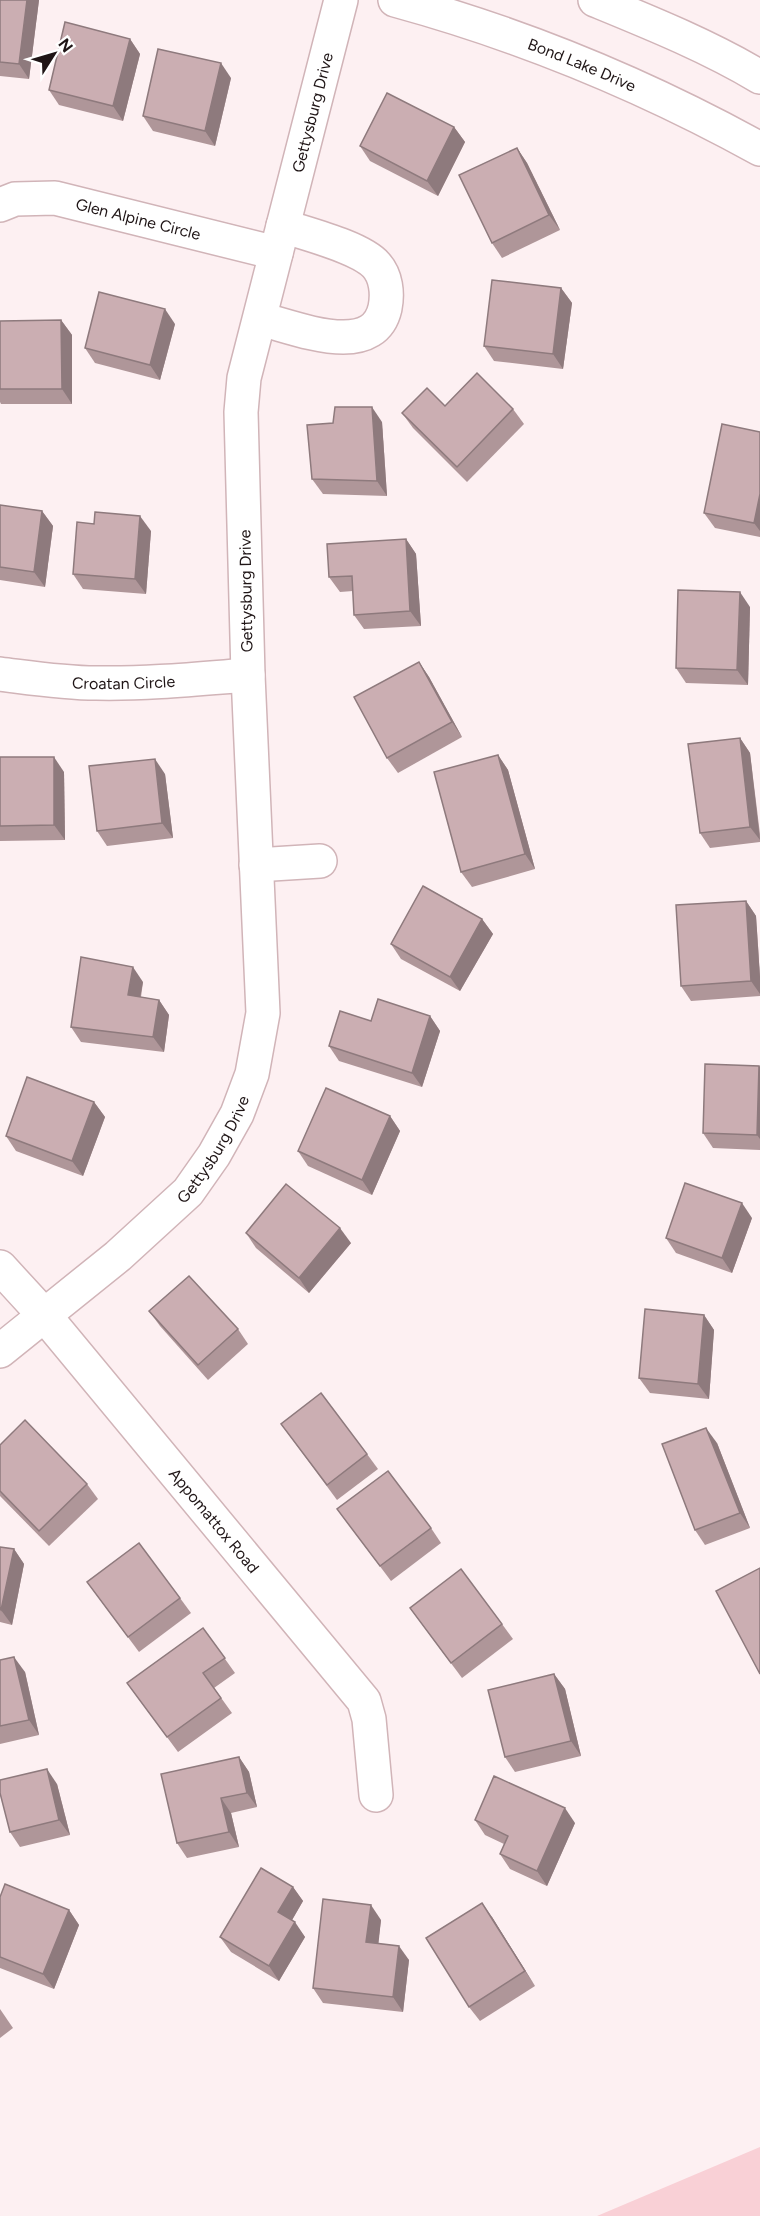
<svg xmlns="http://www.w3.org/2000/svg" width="760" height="2216" font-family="Figtree,sans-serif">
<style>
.green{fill:#f9d0d6}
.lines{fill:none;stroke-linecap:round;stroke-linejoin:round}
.minor-casing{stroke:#d1b4b8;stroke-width:36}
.minor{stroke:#fff;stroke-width:33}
.wall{fill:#af9699}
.shaded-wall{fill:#8e7a7d}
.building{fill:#cbaeb2;stroke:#8e7a7d;stroke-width:1.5}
.labels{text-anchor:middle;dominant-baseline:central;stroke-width:4.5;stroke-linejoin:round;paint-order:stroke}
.street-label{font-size:16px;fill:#1f1516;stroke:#fff}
</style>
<rect width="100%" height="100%" fill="#fdf0f2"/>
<polygon class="green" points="760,2147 760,2216 597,2216"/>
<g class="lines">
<g class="minor-casing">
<g id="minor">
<path id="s1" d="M395 0C523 35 644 85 760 149"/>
<path d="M595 0C651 23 708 46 760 77"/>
<path id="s2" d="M0 205 15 199 55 198 276 253"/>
<path d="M260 319C295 327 373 361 385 308 388 293 386 276 376 265 360 247 306 234 283 226"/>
<path id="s3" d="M0 674C32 678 64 683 96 683 147 684 197 679 248 675"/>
<polyline points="256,865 320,861"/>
<path id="s4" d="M0 1267 45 1316 364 1701 369 1719 376 1795"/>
<path id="s5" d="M0 1351 118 1256 188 1192 214 1155 237 1114 252 1074 263 1013 248 675 241 412 244 378 341 0"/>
</g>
</g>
<use href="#minor" class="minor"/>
</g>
<g class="wall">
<polygon points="0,0 39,0 29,79 0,76"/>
<polygon points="130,39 140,54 123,121 59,105 49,90"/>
<polygon points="231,78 215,146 153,131 143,116"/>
<polygon points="454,127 465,142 438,196 370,161 360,146"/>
<polygon points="517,148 527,163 560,230 502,258 492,243"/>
<polygon points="561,288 572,303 563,369 494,361 484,346"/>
<polygon points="61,320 72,335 72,404 1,404 0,402 0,321"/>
<polygon points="175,324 160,380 95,363 85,348"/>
<polygon points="445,406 513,409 524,424 467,482 413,428 402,413"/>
<polygon points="382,422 387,496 323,494 312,479"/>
<polygon points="760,432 760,537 715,528 704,513"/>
<polygon points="0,505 42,511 53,526 45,587 0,580"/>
<polygon points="151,531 146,594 83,589 73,574"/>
<polygon points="406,539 416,554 421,626 364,629 354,615 353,591 340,592 329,577"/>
<polygon points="750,607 748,685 686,683 676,668"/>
<polygon points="419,662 429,677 462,737 398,773 387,758"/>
<polygon points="740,738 750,753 760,834 760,842 710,848 700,833"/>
<polygon points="498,755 508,770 535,869 472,887 461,872"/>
<polygon points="0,757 64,772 65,840 0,841"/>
<polygon points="165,774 173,838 107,846 97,831"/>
<polygon points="746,901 756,916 760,977 760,996 691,1001 681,986"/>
<polygon points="482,919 493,934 460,991 401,959 391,944"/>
<polygon points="143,982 141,997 159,1000 169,1015 164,1052 81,1042 71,1027"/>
<polygon points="430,1016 440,1031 422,1087 339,1061 329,1046 371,1021"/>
<polygon points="759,1066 760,1067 760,1150 713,1148 703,1133"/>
<polygon points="94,1102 105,1117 83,1176 16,1151 6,1136"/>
<polygon points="390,1116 400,1131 372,1195 308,1166 298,1151"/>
<polygon points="752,1218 732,1273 676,1253 666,1238"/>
<polygon points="246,1233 351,1243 309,1293 256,1248"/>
<polygon points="149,1311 238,1329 248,1344 208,1380 160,1326"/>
<polygon points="704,1315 714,1330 709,1399 650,1393 639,1378"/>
<polygon points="281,1424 367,1454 378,1469 337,1500"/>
<polygon points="717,1443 750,1528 705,1545 695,1530"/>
<polygon points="0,1445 87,1484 98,1499 49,1546 0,1496"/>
<polygon points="337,1509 431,1528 441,1543 391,1581"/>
<polygon points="0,1547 14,1549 24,1564 12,1625 0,1622"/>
<polygon points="87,1582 180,1598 191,1613 139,1652"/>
<polygon points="410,1608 502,1624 513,1639 462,1678"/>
<polygon points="203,1628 235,1673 214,1688 232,1713 178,1752 127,1683"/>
<polygon points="0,1660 25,1672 39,1735 0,1744"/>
<polygon points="554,1674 565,1689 581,1756 515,1772 505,1757"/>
<polygon points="239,1757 249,1772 257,1807 231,1813 239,1847 187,1858 177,1843"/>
<polygon points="57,1784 70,1835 20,1847 10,1832"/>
<polygon points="475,1820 575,1823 547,1886 510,1869 500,1854 504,1844 485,1835"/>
<polygon points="293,1887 303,1901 292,1920 305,1937 279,1981 231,1952 220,1937"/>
<polygon points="0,1897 69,1910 79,1925 54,1989 0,1968"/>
<polygon points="492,1917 535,1986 480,2021 469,2007"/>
<polygon points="381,1920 378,1943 409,1960 403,2012 323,2003 313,1988"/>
<polygon points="0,2009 13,2028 0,2038"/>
</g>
<g class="shaded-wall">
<polygon points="27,0 39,0 29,79 19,64"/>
<polygon points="130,39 140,54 123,121 113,106"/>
<polygon points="221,63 231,78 215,146 205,131"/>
<polygon points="454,127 465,142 438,196 427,181"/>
<polygon points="517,148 527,163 560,230 549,215"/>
<polygon points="561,288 572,303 563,369 553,354"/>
<polygon points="165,309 175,324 160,380 150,365"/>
<polygon points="61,320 72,335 72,404 62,389"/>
<polygon points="372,407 382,422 387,496 377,481"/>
<polygon points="760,494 760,531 754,523"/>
<polygon points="42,511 53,526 45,587 34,572"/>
<polygon points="140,516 151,531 146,594 135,579"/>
<polygon points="406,539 416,554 421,626 410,611"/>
<polygon points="740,592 750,607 748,685 737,670"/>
<polygon points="419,662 429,677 462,737 452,722"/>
<polygon points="740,738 750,753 760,840 750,827"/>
<polygon points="498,755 508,770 535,869 525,854"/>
<polygon points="54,757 64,772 65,840 54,825"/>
<polygon points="155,759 165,774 173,838 162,823"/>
<polygon points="746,901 756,916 760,977 760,994 751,981"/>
<polygon points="482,919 493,934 460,991 450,977"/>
<polygon points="133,967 143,982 138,1009 128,995"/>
<polygon points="159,1000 169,1015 164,1052 153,1037"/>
<polygon points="430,1016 440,1031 422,1087 412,1073"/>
<polygon points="759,1066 760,1067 760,1139 757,1135"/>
<polygon points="94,1102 105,1117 83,1176 72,1161"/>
<polygon points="390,1116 400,1131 372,1195 362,1180"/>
<polygon points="742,1203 752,1218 732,1273 722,1258"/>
<polygon points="340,1228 351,1243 309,1293 299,1278"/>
<polygon points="704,1315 714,1330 709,1399 698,1384"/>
<polygon points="706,1428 717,1443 750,1528 740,1513"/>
<polygon points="14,1549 24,1564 12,1625 1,1610"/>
<polygon points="14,1657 25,1672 39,1735 29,1720"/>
<polygon points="554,1674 565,1689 581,1756 571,1741"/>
<polygon points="239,1757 249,1772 257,1807 247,1793"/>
<polygon points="47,1769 57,1784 70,1835 59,1820"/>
<polygon points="221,1798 231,1813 239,1847 229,1832"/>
<polygon points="565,1808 575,1823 547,1886 537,1871"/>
<polygon points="293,1887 303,1901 288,1927 278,1912"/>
<polygon points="482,1903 492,1917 535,1986 525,1971"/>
<polygon points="371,1905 381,1920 377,1957 366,1942"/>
<polygon points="69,1910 79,1925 54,1989 43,1974"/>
<polygon points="295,1922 305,1937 279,1981 269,1966"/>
<polygon points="399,1946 409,1960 403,2012 393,1997"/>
</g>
<g class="building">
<polygon points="0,0 27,0 19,64 0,62"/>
<polygon points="65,22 130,39 113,106 49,90"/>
<polygon points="158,49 221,63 205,131 143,116"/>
<polygon points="387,93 454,127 427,181 360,146"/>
<polygon points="517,148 549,215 492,243 459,175"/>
<polygon points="492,280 561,288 553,354 484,346"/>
<polygon points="99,292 165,309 150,365 85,348"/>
<polygon points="61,320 62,389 0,389 0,321"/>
<polygon points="477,373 513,409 457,467 402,413 427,388 445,406"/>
<polygon points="335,407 372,407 377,481 312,479 307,425 333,423"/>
<polygon points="722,424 760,432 760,494 754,523 704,513"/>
<polygon points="0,505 42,511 34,572 0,567"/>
<polygon points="95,512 140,516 135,579 73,574 77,522 94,524"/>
<polygon points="406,539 410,611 354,615 352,576 329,577 327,544"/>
<polygon points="678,590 740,592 737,670 676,668"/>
<polygon points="419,662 452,722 387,758 354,697"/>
<polygon points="740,738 750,827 700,833 688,744"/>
<polygon points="498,755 525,854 461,872 434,772"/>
<polygon points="0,757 54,757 54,825 0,826"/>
<polygon points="155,759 162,823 97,831 89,766"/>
<polygon points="423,886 482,919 450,977 391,944"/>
<polygon points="746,901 751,981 681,986 676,905"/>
<polygon points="81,957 133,967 128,995 159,1000 153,1037 71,1027"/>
<polygon points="378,999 430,1016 412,1073 329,1046 340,1011 371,1021"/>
<polygon points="705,1064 759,1066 757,1135 703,1133"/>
<polygon points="27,1077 94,1102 72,1161 6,1136"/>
<polygon points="326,1088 390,1116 362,1180 298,1151"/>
<polygon points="685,1183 742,1203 722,1258 666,1238"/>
<polygon points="286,1184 340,1228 299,1278 246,1233"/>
<polygon points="189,1276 238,1329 198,1365 149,1311"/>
<polygon points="645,1309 704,1315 698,1384 639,1378"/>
<polygon points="321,1393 367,1454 327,1485 281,1424"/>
<polygon points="25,1420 87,1484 39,1531 0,1491 0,1445"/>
<polygon points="706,1428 740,1513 695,1530 662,1444"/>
<polygon points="388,1471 431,1528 380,1566 337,1509"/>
<polygon points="139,1543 180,1598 128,1637 87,1582"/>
<polygon points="0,1547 14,1549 1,1610 0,1609"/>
<polygon points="760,1568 760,1674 716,1591"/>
<polygon points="461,1569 502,1624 451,1663 410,1608"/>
<polygon points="203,1628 225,1658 203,1673 221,1698 167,1737 127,1683"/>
<polygon points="14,1657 29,1720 0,1726 0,1660"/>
<polygon points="554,1674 571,1741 505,1757 488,1690"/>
<polygon points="239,1757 247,1793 221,1798 229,1832 177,1843 161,1774"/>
<polygon points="47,1769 59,1820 10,1832 0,1793 0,1780"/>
<polygon points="494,1776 565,1808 537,1871 500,1854 508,1836 475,1820"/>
<polygon points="261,1868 293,1887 278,1912 295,1922 269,1966 220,1937"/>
<polygon points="5,1884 69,1910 43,1974 0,1957 0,1897"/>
<polygon points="323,1899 371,1905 366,1942 399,1946 393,1997 313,1988"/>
<polygon points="482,1903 525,1971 469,2007 426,1938"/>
</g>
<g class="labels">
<g class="street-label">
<text stroke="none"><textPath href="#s1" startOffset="198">Bond Lake Drive</textPath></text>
<text stroke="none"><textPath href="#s5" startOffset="1353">Gettysburg Drive</textPath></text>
<text stroke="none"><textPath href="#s2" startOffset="142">Glen Alpine Circle</textPath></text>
<text transform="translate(246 591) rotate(-91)">Gettysburg Drive</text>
<text stroke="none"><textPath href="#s3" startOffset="124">Croatan Circle</textPath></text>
<text stroke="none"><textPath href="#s5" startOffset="296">Gettysburg Drive</textPath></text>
<text stroke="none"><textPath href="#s4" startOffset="332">Appomattox Road</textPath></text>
</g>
</g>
<g transform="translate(54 54) rotate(53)" stroke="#ffffff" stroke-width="4.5" paint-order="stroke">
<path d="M0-4.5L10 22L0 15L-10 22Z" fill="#1f1516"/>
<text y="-9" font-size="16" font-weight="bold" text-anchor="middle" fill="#1f1516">N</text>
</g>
</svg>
